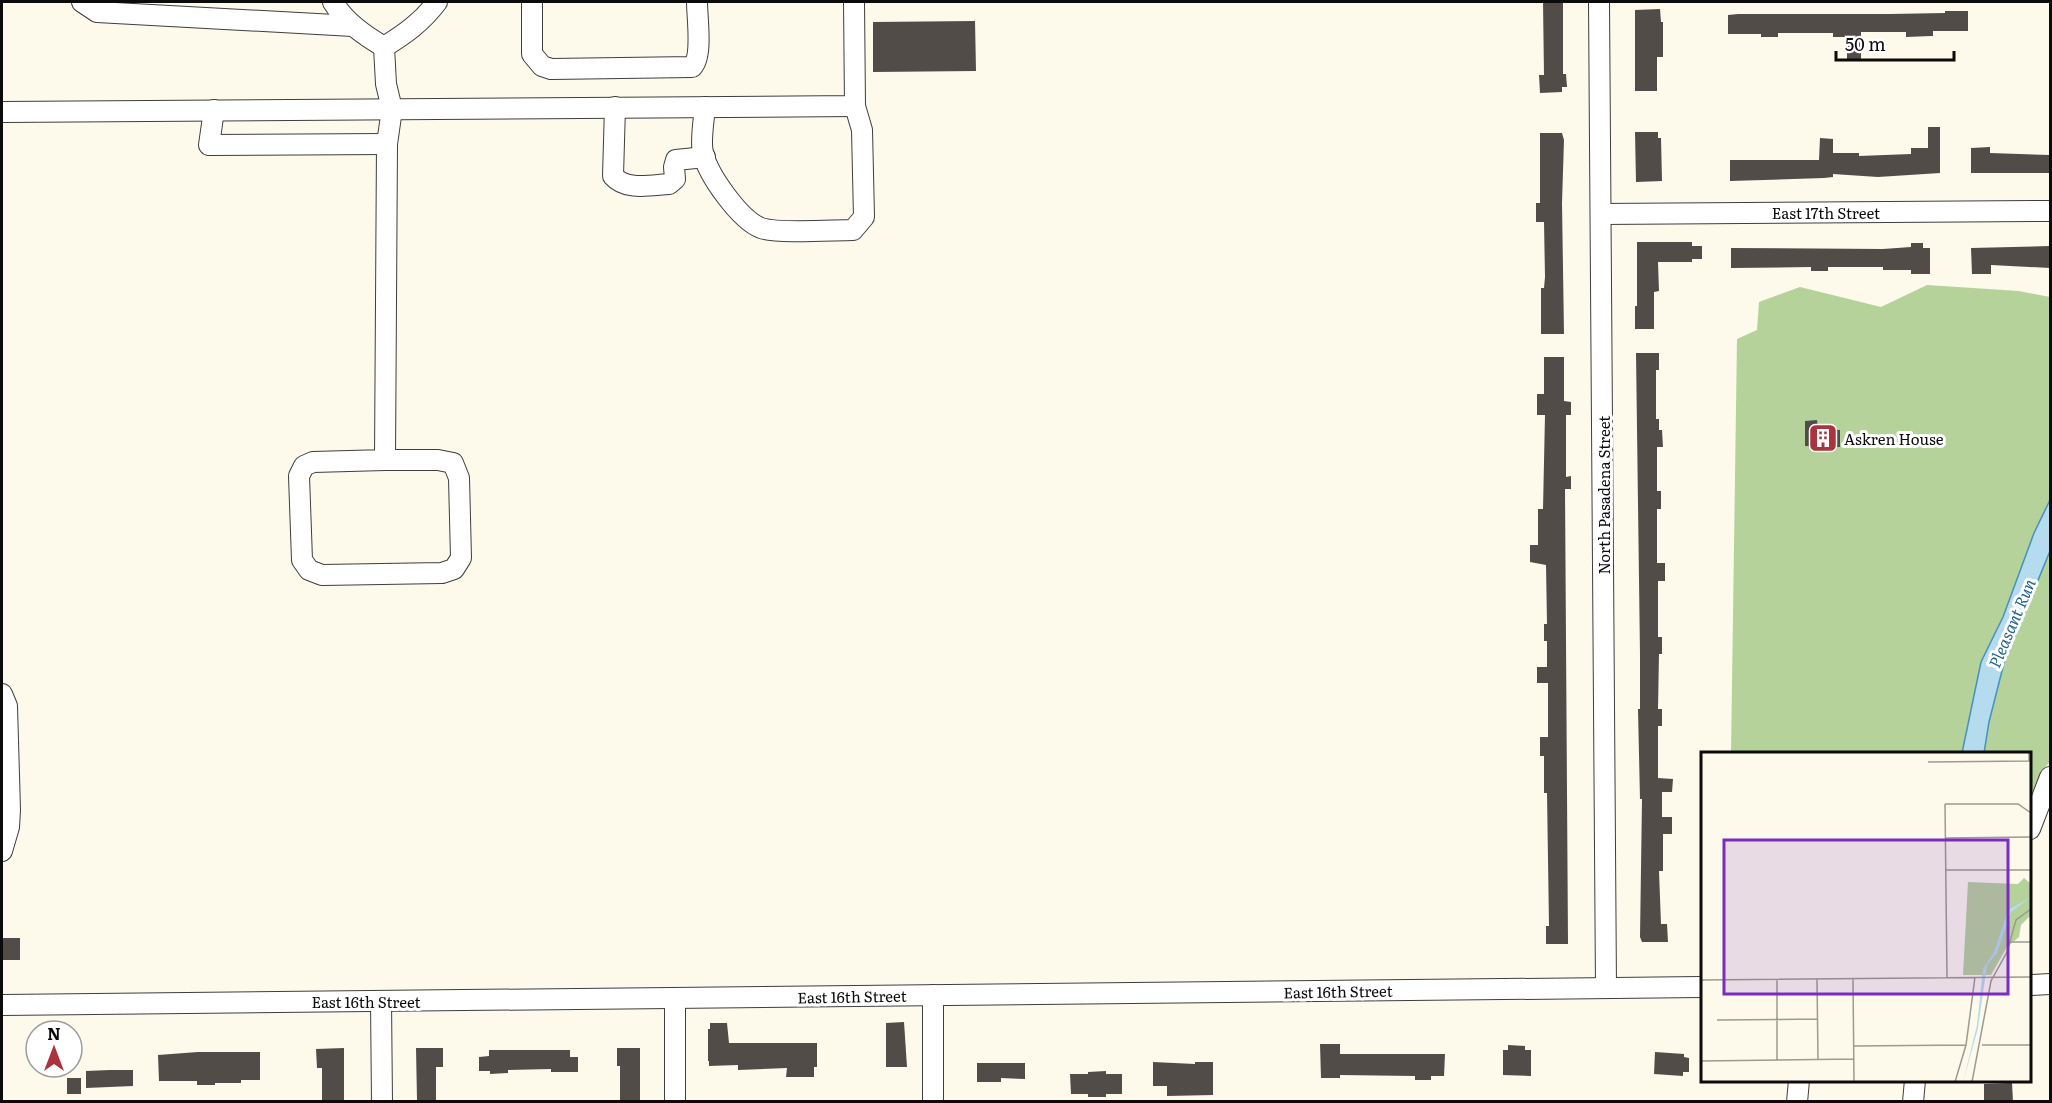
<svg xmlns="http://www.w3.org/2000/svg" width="2052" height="1103" font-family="Literata,serif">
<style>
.forest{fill:#b5d29a}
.water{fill:#b5dbef;stroke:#4492bd;stroke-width:1.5}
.building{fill:#524c49}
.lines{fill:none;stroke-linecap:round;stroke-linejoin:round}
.minor-casing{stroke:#3e3e3e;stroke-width:22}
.minor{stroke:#fff;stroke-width:20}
.labels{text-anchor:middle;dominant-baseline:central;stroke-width:6;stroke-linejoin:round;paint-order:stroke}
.street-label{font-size:15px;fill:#0b0b0b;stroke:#fff}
.poi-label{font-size:15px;fill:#0b0b0b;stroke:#fff;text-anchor:start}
.water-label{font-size:16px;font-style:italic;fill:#23638e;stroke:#fff}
.inset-road{fill:none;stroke:#9c9a91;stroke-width:1.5}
.view{fill:#7b2cbf;fill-opacity:0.15;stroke:#7b2cbf;stroke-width:3}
.inset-edge{fill:none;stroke:#0b0b0b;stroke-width:3}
</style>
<rect width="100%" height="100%" fill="#fdf9eb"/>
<polygon class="forest" points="1927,285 2019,291 2050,297 2050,762 2044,768 2030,797 2030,754 1731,754 1737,339 1757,330 1759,302 1800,287 1881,307"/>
<polygon class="water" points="2050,500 2050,551 2004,663 1989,722 1984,753 1962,753 1981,662 2003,617 2034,533"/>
<g class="building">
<polygon points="1543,2 1563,2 1563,74 1566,74 1567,87 1562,87 1562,92 1540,93 1539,75 1544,75"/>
<polygon points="1660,9 1661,22 1663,22 1663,57 1657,57 1657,91 1635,91 1635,10"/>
<polygon points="1945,11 1968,11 1968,31 1933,31 1933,36 1931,36 1906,37 1906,32 1861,32 1861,61 1847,61 1847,37 1833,37 1833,33 1778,33 1778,37 1761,37 1761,34 1728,34 1728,15 1738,14 1890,14 1945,13"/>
<polygon points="975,21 976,71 873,72 873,22"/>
<polygon points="1928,127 1940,127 1940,173 1878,177 1833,174 1833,177 1824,178 1730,181 1730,160 1819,160 1820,138 1833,139 1833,153 1859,153 1859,156 1911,154 1911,148 1928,148"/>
<polygon points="1635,132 1658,132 1658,138 1661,138 1662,181 1636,182"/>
<polygon points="1540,133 1562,133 1564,140 1562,203 1564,334 1541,334 1541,288 1544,288 1545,277 1544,222 1536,222 1536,203 1540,203"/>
<polygon points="1990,147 1990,153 2050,155 2050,173 1971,173 1971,148"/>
<polygon points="1637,242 1692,242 1692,246 1702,246 1702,259 1692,259 1692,262 1658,262 1659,291 1654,292 1654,329 1635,329 1635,306 1637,306"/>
<polygon points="1911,243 1923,243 1923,248 1930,248 1930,274 1911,274 1911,270 1883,270 1883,267 1828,267 1828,271 1811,271 1811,267 1731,268 1731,248 1883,249 1911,247"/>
<polygon points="2050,246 2050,268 1991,265 1991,274 1972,274 1971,248"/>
<polygon points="1636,353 1659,353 1659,370 1656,370 1656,419 1659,419 1659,430 1662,430 1663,447 1657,447 1657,491 1661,491 1661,509 1657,509 1657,563 1665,563 1665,581 1658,581 1658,637 1662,637 1662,654 1659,654 1658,709 1662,709 1662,726 1658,726 1658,778 1673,779 1672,792 1662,792 1662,817 1672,817 1672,834 1663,834 1663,871 1659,871 1661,924 1667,924 1668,942 1642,942 1640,937 1642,799 1640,799 1638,709 1640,709 1640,654"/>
<polygon points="1544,357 1564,357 1564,401 1571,402 1571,415 1566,415 1566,477 1571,476 1571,489 1565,489 1568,944 1546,944 1546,926 1549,926 1547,793 1544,793 1544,756 1540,756 1540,737 1548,737 1548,683 1537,683 1537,667 1547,667 1547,641 1544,641 1544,624 1547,624 1546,565 1530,562 1530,545 1538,545 1538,509 1543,509 1545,415 1537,415 1537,394 1544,394"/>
<polygon points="1817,420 1818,429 1840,430 1840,447 1805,446 1805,421"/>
<rect x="2" y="938" width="18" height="22"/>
<polygon points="904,1022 907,1067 886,1067 886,1023"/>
<polygon points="710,1023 727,1023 729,1043 817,1043 817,1067 814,1067 814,1077 786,1077 787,1068 738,1070 738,1065 709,1066 709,1061 708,1061 708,1029 710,1029"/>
<polygon points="1320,1044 1340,1044 1340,1054 1445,1054 1444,1076 1431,1076 1431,1080 1415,1080 1415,1076 1340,1075 1340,1078 1321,1078"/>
<polygon points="1508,1045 1525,1046 1525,1050 1531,1050 1531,1076 1503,1075 1503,1050 1508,1050"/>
<polygon points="344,1048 344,1101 322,1101 322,1068 317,1068 316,1049"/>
<polygon points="416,1048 443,1048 443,1067 436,1067 436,1101 417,1100"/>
<polygon points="617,1048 640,1048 640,1101 620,1101 620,1066 617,1066"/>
<polygon points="489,1050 570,1050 570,1057 578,1057 578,1072 551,1072 551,1069 508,1070 508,1073 490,1074 490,1071 479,1071 479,1057 489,1056"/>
<polygon points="198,1052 260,1052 260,1080 241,1080 241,1083 215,1083 215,1085 197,1085 197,1081 159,1081 158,1055"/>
<polygon points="1655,1052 1684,1054 1684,1057 1689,1058 1689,1072 1683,1072 1683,1076 1654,1074"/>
<polygon points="1153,1062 1195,1064 1195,1062 1213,1062 1213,1095 1167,1096 1167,1086 1153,1086"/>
<polygon points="977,1063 1025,1063 1025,1079 1001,1078 1001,1082 977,1082"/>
<polygon points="110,1070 133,1070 133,1086 86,1088 86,1071"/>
<polygon points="1106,1071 1106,1074 1122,1074 1122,1094 1106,1094 1106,1097 1088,1097 1088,1094 1071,1094 1070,1074 1088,1074 1088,1072"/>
<rect x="67" y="1078" width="14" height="16"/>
<polygon points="2012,1083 2013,1101 1984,1101 1984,1084"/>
</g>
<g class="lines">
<g class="minor-casing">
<g id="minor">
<polyline points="82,2 97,12 353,26"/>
<path d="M333 2C345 22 364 35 384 47"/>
<path d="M532 2V54L542 66 551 69 692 67C703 57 697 18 697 2"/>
<polyline points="1599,2 1606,988"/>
<polyline points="384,47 386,84 392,109 387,144 385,460 438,460 453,463 459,478 461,558 454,569 442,573 322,575 309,570 302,560 299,476 304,466 313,462 385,460"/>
<path d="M384 47C405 34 422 22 437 2"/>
<path d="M615 107 613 176C626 191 651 185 669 184L675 179 674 167 676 160 705 157"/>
<path d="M705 107C704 119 700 141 703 153 708 175 740 220 761 228 778 234 833 230 853 230L864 217 862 130 855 106"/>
<polyline points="214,110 209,145 387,144"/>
<polyline points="2,112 855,106 854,2"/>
<polyline points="1601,214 2050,211"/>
<polyline points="2,694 7,706 10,810 9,827 2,851"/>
<polyline points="2030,829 2050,777"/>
<polyline points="2030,985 2050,984"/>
<polyline points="933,995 933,1102"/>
<polyline points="675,998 675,1102"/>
<polyline points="381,1001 382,1102"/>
<polyline points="2,1005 1702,987"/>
<polyline points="1797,1102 1799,1080"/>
<polyline points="1913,1102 1915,1080"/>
</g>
</g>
<use href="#minor" class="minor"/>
</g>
<defs>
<g id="building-square" transform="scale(1.5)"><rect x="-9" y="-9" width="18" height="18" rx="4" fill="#ab333d" stroke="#fff"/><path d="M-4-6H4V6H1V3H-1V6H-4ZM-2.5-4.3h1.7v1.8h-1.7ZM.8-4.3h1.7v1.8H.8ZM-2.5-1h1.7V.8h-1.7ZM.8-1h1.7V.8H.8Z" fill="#fff"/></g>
</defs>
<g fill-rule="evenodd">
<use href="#building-square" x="1823" y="438"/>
</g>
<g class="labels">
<g class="street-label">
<text x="1826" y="212">East 17th Street</text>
<text transform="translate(1603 495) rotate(-90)">North Pasadena Street</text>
<text transform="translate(1338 991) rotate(-1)">East 16th Street</text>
<text transform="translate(852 996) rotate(-1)">East 16th Street</text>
<text x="366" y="1001">East 16th Street</text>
</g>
<g class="poi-label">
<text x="1844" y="438">Askren House</text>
</g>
<g class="water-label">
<text transform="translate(2011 623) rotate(-67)">Pleasant Run</text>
</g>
</g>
<g transform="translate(1701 752)">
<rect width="330" height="330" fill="#fdf9eb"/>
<path d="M323 126 330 132V163L320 173 318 185 306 195 290 223H262L267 130 317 132Z" fill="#b5d29a"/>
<path d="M330 145 310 160 296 201 286 213 277 276 262 330 276 273 282 217 293 200 307 158Z" fill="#b5dbef"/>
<path class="inset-road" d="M227 10 328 9V0M244 52 246 226M244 52H317L330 61M245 86 330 85M245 118H330M309 190H330M76 227V308M116 227 117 308M152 227 153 330M0 228 330 225M16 268 117 267M281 293H330M153 294 265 293M0 309 153 307M254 330 265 293 274 225M271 330 290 229 306 200 315 168 330 157"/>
<path class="view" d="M23 88H307V242H23Z"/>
<rect width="330" height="330" class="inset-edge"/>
</g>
<rect width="2052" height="1103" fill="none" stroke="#0b0b0b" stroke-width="6"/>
<g transform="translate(54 1049)"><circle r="28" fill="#ffffff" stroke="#9d9d9d" stroke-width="1.5"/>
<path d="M0-4.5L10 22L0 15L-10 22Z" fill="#ab333d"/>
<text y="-9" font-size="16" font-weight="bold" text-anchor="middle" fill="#0b0b0b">N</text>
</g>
<path d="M1836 51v9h118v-9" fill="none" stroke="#0b0b0b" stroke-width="3"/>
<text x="1845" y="51" font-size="18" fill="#0b0b0b" stroke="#ffffff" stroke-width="4.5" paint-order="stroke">50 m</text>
</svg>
